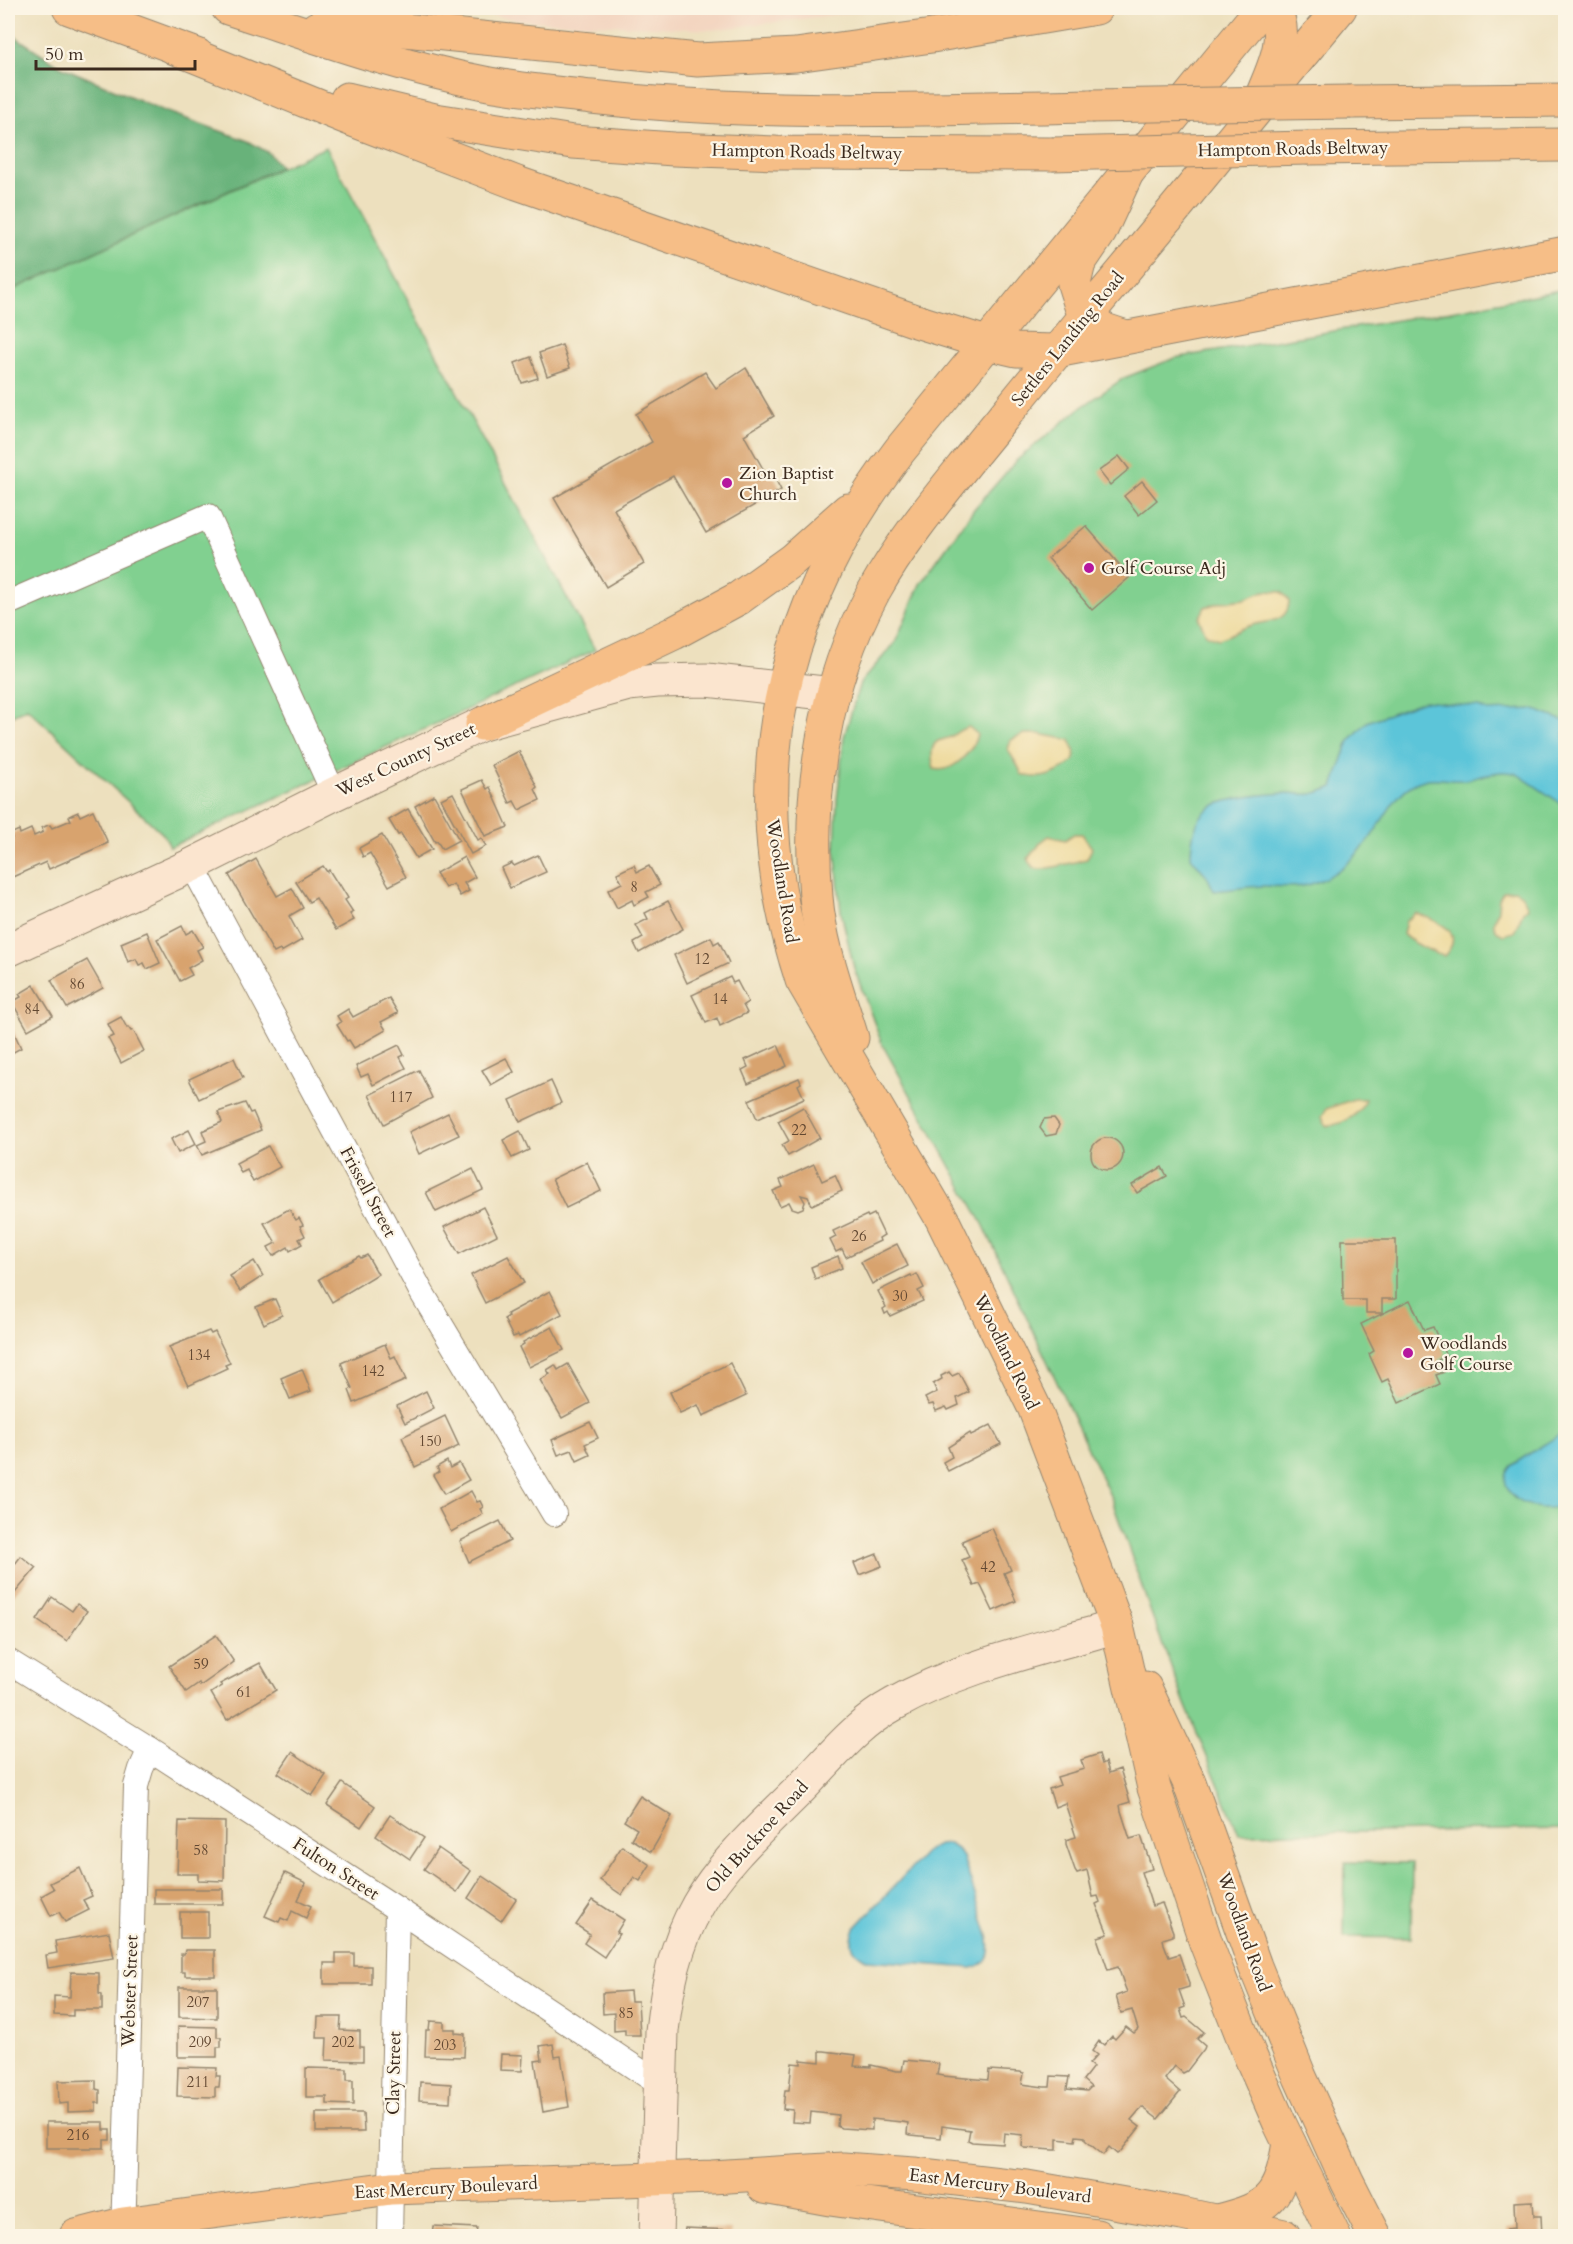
<svg xmlns="http://www.w3.org/2000/svg" width="1573" height="2244" font-family="Cardo,serif">
<style>
.built{fill:#f3d4bf}
.green{fill:#81d090;stroke:#5e7d57;stroke-width:1.5}
.forest{fill:#68b27a;stroke:#526e4c;stroke-width:1.5}
.sand{fill:#eeda9e;stroke:#94825e;stroke-width:1.5}
.water{fill:#5cc5d9;stroke:#4c787c;stroke-width:1.5}
.building{fill:#d8a36e}
.lines{fill:none;stroke-linecap:round;stroke-linejoin:round}
.street-casing{stroke:#94856e;stroke-width:26}
.secondary-casing{stroke:#94856e;stroke-width:35}
.primary-casing{stroke:#94856e;stroke-width:35}
.highway-casing{stroke:#94856e;stroke-width:35}
.street{stroke:#fff;stroke-width:24}
.secondary{stroke:#fbe5cf;stroke-width:33}
.primary{stroke:#f6be87;stroke-width:33}
.highway{stroke:#f6be87;stroke-width:33}
.highway-bridge-casing{stroke:#94856e;stroke-width:35;stroke-linecap:butt}
.highway-bridge{stroke:#f6be87;stroke-width:33}
.poi-dot{fill:#b5179e;stroke:#fcf5e5;stroke-width:2}
.labels{text-anchor:middle;dominant-baseline:central;stroke-width:4.5;stroke-linejoin:round;paint-order:stroke}
.number-label{font-size:15px;fill:#624832}
.street-label{font-size:18px;fill:#3b2a1e;stroke:#fcf5e5}
.poi-label{font-size:18px;fill:#3b2a1e;stroke:#fcf5e5;text-anchor:start}
</style>
<rect width="100%" height="100%" fill="#fcf5e5"/>
<filter id="ink" filterUnits="userSpaceOnUse"><feTurbulence type="fractalNoise" baseFrequency=".0167" numOctaves="2"/><feDisplacementMap in="SourceGraphic" scale="12" xChannelSelector="R" yChannelSelector="G"/><feConvolveMatrix kernelMatrix="1 2 1 2 8 2 1 2 1" color-interpolation-filters="sRGB"/></filter>
<filter id="wash" filterUnits="userSpaceOnUse"><feTurbulence type="fractalNoise" baseFrequency=".008" numOctaves="4" result="noise"/><feDisplacementMap in="SourceGraphic" scale="24" xChannelSelector="R" yChannelSelector="G"/><feGaussianBlur stdDeviation="1.35" result="paint"/><feColorMatrix in="noise" values="0 0 0 0 0 0 0 0 0 0 0 0 0 0 0 0 0 1.4 0 .05"/><feComposite in="paint" operator="in"/></filter>
<g filter="url(#wash)">
<rect width="100%" height="100%" fill="#ede0be"/>
<polygon class="built" points="436,8 891,8 712,30 529,21"/>
<g class="green">
<polygon points="326,147 595,650 170,847 164,835 27,708 8,717 8,292"/>
<polygon points="1565,289 1565,1829 1239,1834 1185,1704 1151,1613 1112,1500 983,1224 882,1044 854,968 841,912 835,848 837,800 844,737 860,683 895,643 920,584 974,509 1017,460 1079,409 1124,378 1175,358 1451,311"/>
<polygon points="1345,1862 1412,1863 1411,1938 1344,1937"/>
</g>
<polygon class="forest" points="8,32 60,66 162,110 248,141 269,153 281,167 8,292"/>
<g class="sand">
<path d="M1264 591 1282 592 1289 600C1289 625 1265 620 1249 626 1237 630 1231 636 1218 639L1206 634 1199 619 1205 607 1222 602 1245 599Z"/>
<path d="M969 727 977 734C974 751 952 774 934 769 932 761 929 746 938 741 942 739 948 739 952 736 960 731 959 729 969 727Z"/>
<path d="M1024 734H1039L1070 740C1072 745 1077 753 1074 759 1073 763 1067 766 1063 769 1048 777 1037 780 1021 774 1019 764 1012 759 1008 749L1011 740Z"/>
<path d="M1074 834H1082L1092 848 1087 859C1078 861 1044 871 1038 869 1032 868 1030 863 1028 858L1034 850 1037 848 1041 842 1049 836 1065 840Z"/>
<path d="M1515 890 1521 894 1528 907 1523 912 1514 932 1503 935C1488 925 1495 922 1498 909 1499 901 1498 898 1504 891Z"/>
<path d="M1416 913C1436 921 1468 931 1444 956 1437 955 1407 940 1403 934L1406 921Z"/>
<path d="M1354 1099H1365C1361 1115 1342 1125 1326 1126L1322 1117 1326 1109Z"/>
</g>
<g class="water">
<path d="M1424 701 1478 707 1488 711 1532 709 1565 721V806L1517 774C1499 768 1483 777 1464 780 1450 782 1438 776 1424 780 1394 788 1385 821 1367 842 1357 856 1341 870 1326 878 1299 891 1291 886 1264 886 1247 886 1231 890 1214 891L1207 876 1191 857C1191 842 1194 821 1207 810 1222 797 1269 794 1288 793 1296 793 1304 795 1311 794 1319 793 1326 790 1333 787L1349 741 1367 722Z"/>
<path d="M1565 1426V1503C1544 1519 1488 1496 1511 1467 1517 1460 1551 1441 1562 1433Z"/>
<path d="M949 1844 957 1849 963 1857 989 1939C991 1955 988 1964 972 1968L868 1960C852 1952 848 1945 855 1928L928 1850 939 1845Z"/>
</g>
<g id="blocks">
<g class="building">
<polygon points="562,345 570,368 547,376 539,353"/>
<polygon points="531,357 538,378 522,383 515,363"/>
<polygon points="746,368 774,416 744,435 766,474 771,471 781,490 706,533 673,476 614,509 644,564 606,587 554,498 652,442 636,414 705,372 716,388"/>
<polygon points="1119,456 1129,469 1110,485 1099,471"/>
<polygon points="1142,481 1157,500 1139,515 1124,496"/>
<polygon points="1086,526 1130,577 1092,610 1048,558"/>
<polygon points="519,751 537,787 535,789 540,800 519,810 514,801 510,803 492,765"/>
<polygon points="482,780 487,789 490,787 508,827 485,836 462,789"/>
<polygon points="453,793 478,840 481,838 486,846 471,854 441,799"/>
<polygon points="434,795 459,840 442,849 437,841 435,842 415,806"/>
<polygon points="408,809 432,849 416,858 401,834 398,835 389,820"/>
<polygon points="93,810 108,843 49,869 46,862 8,879 8,840 12,838 10,834 19,830 20,834 31,829 34,836 43,832 42,828 46,826 50,825 52,828 71,820 69,816 78,812 80,816"/>
<polygon points="382,835 406,877 389,886 370,853 363,857 359,848"/>
<polygon points="538,855 546,872 510,888 501,868 512,863 514,866"/>
<polygon points="464,857 475,877 464,883 469,891 460,896 453,884 445,888 436,873"/>
<polygon points="256,859 277,896 292,888 303,908 289,916 302,940 281,952 280,950 274,953 229,875"/>
<polygon points="634,865 637,872 649,866 660,885 646,892 649,897 634,905 632,900 617,908 608,890 622,883 617,873"/>
<polygon points="323,866 327,872 329,870 339,886 340,885 348,898 345,900 353,912 350,914 354,920 336,930 316,898 309,902 296,882"/>
<polygon points="668,901 683,929 639,953 634,943 643,938 636,925 648,919 645,913"/>
<polygon points="182,926 186,934 193,930 203,947 197,950 202,960 188,968 192,975 180,981 157,939"/>
<polygon points="147,932 160,963 147,969 144,963 139,965 136,959 128,962 121,943"/>
<polygon points="711,937 714,944 719,941 729,963 687,983 674,955"/>
<polygon points="87,960 103,988 67,1008 51,980"/>
<polygon points="730,977 733,983 737,981 748,1002 743,1005 747,1013 720,1026 717,1018 706,1023 692,995"/>
<polygon points="34,985 53,1016 28,1030 12,1002 21,997 19,994"/>
<polygon points="389,998 398,1013 381,1022 386,1030 354,1048 349,1040 347,1041 337,1025 341,1022 337,1016 348,1009 353,1017"/>
<polygon points="121,1017 127,1028 128,1027 131,1031 133,1030 144,1051 121,1063 108,1038 114,1036 108,1024"/>
<polygon points="8,1019 21,1048 8,1055"/>
<polygon points="399,1045 404,1055 400,1057 406,1068 373,1085 368,1074 361,1077 356,1066"/>
<polygon points="778,1045 787,1066 748,1084 742,1070 748,1067 745,1060"/>
<polygon points="234,1058 243,1078 199,1099 189,1079"/>
<polygon points="506,1058 514,1072 491,1085 482,1070"/>
<polygon points="419,1070 432,1098 384,1124 369,1095"/>
<polygon points="799,1078 801,1083 798,1085 804,1098 757,1119 749,1100"/>
<polygon points="551,1081 561,1103 520,1122 510,1100"/>
<polygon points="245,1103 250,1113 253,1112 261,1130 202,1155 197,1145 206,1141 202,1131 222,1122 218,1112"/>
<polygon points="803,1107 820,1138 788,1156 782,1145 789,1141 778,1121"/>
<polygon points="448,1113 459,1135 419,1154 409,1132"/>
<polygon points="1054,1118 1059,1125 1056,1134 1046,1136 1040,1128 1044,1119"/>
<polygon points="189,1130 196,1144 178,1153 171,1139"/>
<polygon points="520,1131 529,1150 512,1158 503,1140"/>
<circle cx="1107" cy="1154" r="16"/>
<polygon points="268,1146 280,1167 253,1182 247,1170 241,1173 236,1163"/>
<polygon points="587,1162 601,1191 566,1208 552,1179"/>
<polygon points="814,1164 822,1181 835,1175 842,1191 812,1205 808,1197 801,1195 805,1202 803,1208 798,1210 792,1208 789,1202 780,1206 773,1191 783,1187 780,1180"/>
<polygon points="1162,1167 1167,1176 1137,1193 1132,1185"/>
<polygon points="473,1169 483,1190 436,1212 426,1192"/>
<polygon points="483,1207 497,1235 459,1254 444,1227"/>
<polygon points="289,1209 296,1220 299,1218 303,1225 300,1226 305,1236 299,1239 302,1244 290,1251 288,1247 273,1256 268,1247 276,1243 264,1223"/>
<polygon points="874,1214 884,1235 879,1238 880,1241 846,1257 842,1249 836,1252 830,1240 836,1237 833,1231 867,1215 868,1217"/>
<polygon points="1342,1240 1396,1240 1396,1299 1382,1299 1382,1313 1366,1313 1366,1300 1343,1300"/>
<polygon points="897,1244 908,1266 872,1284 861,1262"/>
<polygon points="367,1255 378,1274 332,1302 319,1279 359,1256 361,1258"/>
<polygon points="508,1256 524,1283 485,1303 471,1275"/>
<polygon points="838,1256 842,1268 815,1279 811,1267"/>
<polygon points="254,1261 263,1276 240,1291 230,1276"/>
<polygon points="917,1274 924,1288 918,1291 923,1301 890,1316 888,1312 885,1314 883,1309 886,1307 878,1291 911,1275 912,1277"/>
<polygon points="550,1291 562,1314 519,1337 518,1335 513,1337 504,1319 509,1316 507,1314"/>
<polygon points="275,1299 282,1315 264,1324 256,1307"/>
<polygon points="1410,1300 1424,1330 1433,1327 1446,1356 1438,1360 1444,1372 1436,1375 1440,1384 1399,1403 1388,1379 1382,1382 1369,1354 1374,1351 1361,1324"/>
<polygon points="552,1327 564,1350 529,1367 519,1347 524,1344 523,1342"/>
<polygon points="209,1331 211,1334 215,1332 230,1363 225,1365 227,1368 188,1386 169,1347"/>
<polygon points="385,1344 391,1358 395,1356 406,1380 354,1403 349,1390 352,1388 341,1363"/>
<polygon points="730,1363 746,1396 703,1416 698,1405 680,1413 670,1392"/>
<polygon points="568,1364 590,1403 562,1418 540,1380 550,1374 547,1370 555,1365 558,1370"/>
<polygon points="302,1369 311,1391 290,1399 281,1378"/>
<polygon points="949,1372 952,1376 959,1373 969,1392 957,1398 959,1405 948,1410 946,1407 936,1411 933,1404 929,1405 925,1398 937,1392 933,1384 942,1379 941,1376"/>
<polygon points="426,1391 434,1408 405,1423 397,1406"/>
<polygon points="445,1416 459,1446 415,1467 402,1437"/>
<polygon points="590,1422 598,1438 585,1444 590,1455 577,1461 572,1450 558,1455 552,1440"/>
<polygon points="991,1425 1001,1444 948,1471 943,1462 952,1457 948,1447 970,1433 971,1435"/>
<polygon points="447,1461 450,1468 459,1463 469,1480 444,1494 433,1475 439,1472 437,1467"/>
<polygon points="471,1491 477,1502 480,1501 483,1507 480,1509 483,1514 451,1532 439,1509"/>
<polygon points="500,1521 510,1541 469,1562 460,1541"/>
<polygon points="992,1528 1011,1570 1004,1573 1016,1601 993,1611 980,1584 974,1586 964,1564 962,1560 969,1557 962,1541"/>
<polygon points="877,1554 882,1566 859,1575 854,1563"/>
<polygon points="21,1556 36,1568 10,1599 8,1597 8,1573"/>
<polygon points="52,1597 72,1611 77,1604 87,1611 67,1641 37,1620"/>
<polygon points="216,1635 234,1662 200,1686 199,1683 186,1692 169,1666"/>
<polygon points="260,1663 276,1690 227,1720 211,1693 222,1686 220,1684"/>
<polygon points="292,1752 326,1775 312,1796 278,1773"/>
<polygon points="1099,1754 1102,1764 1106,1762 1109,1773 1120,1769 1121,1772 1130,1802 1120,1805 1121,1811 1130,1839 1141,1836 1151,1865 1152,1869 1141,1872 1152,1906 1162,1903 1173,1932 1173,1936 1163,1939 1164,1944 1169,1957 1179,1954 1189,1983 1189,1987 1179,1990 1185,2007 1180,2009 1183,2018 1186,2017 1204,2032 1197,2039 1205,2046 1204,2049 1187,2071 1183,2073 1175,2066 1165,2079 1180,2092 1158,2119 1142,2107 1131,2120 1140,2127 1121,2151 1117,2154 1109,2147 1103,2155 1085,2140 1085,2137 1076,2136 1075,2141 1057,2139 1057,2150 1053,2150 1025,2148 1022,2146 1023,2135 1004,2133 1003,2144 972,2142 968,2140 970,2130 942,2126 941,2138 911,2135 907,2134 908,2123 902,2122 872,2119 872,2130 841,2128 837,2126 838,2115 811,2112 810,2123 792,2122 793,2110 783,2109 785,2090 789,2090 792,2063 801,2064 801,2060 820,2062 820,2051 824,2051 856,2055 854,2066 871,2067 871,2065 897,2071 902,2071 904,2060 935,2063 939,2064 937,2075 943,2076 988,2080 989,2070 1020,2072 1024,2073 1022,2084 1044,2087 1050,2087 1051,2076 1069,2077 1067,2089 1087,2091 1091,2087 1083,2080 1093,2067 1089,2064 1097,2055 1092,2051 1099,2041 1104,2045 1112,2036 1115,2039 1126,2027 1134,2033 1138,2029 1132,2010 1121,2013 1116,1996 1127,1992 1125,1987 1118,1967 1108,1970 1098,1941 1098,1937 1108,1934 1096,1904 1100,1902 1098,1896 1093,1897 1087,1870 1077,1873 1075,1870 1066,1844 1066,1840 1076,1837 1065,1803 1055,1807 1049,1789 1060,1785 1057,1777 1084,1769 1081,1760"/>
<polygon points="342,1783 375,1806 361,1827 327,1805"/>
<polygon points="640,1796 672,1816 651,1852 631,1839 637,1829 624,1821"/>
<polygon points="390,1815 424,1838 410,1859 376,1836"/>
<polygon points="179,1821 225,1822 224,1881 198,1880 198,1874 177,1874"/>
<polygon points="622,1846 650,1865 640,1881 634,1877 622,1895 600,1880"/>
<polygon points="438,1848 471,1871 457,1892 424,1869"/>
<polygon points="80,1868 92,1896 83,1900 89,1910 65,1922 59,1912 51,1916 41,1896 54,1889 50,1883"/>
<polygon points="285,1873 306,1883 298,1900 311,1906 306,1918 292,1911 288,1921 281,1918 279,1922 265,1916"/>
<polygon points="482,1876 516,1899 501,1921 468,1898"/>
<rect x="154" y="1889" width="69" height="15"/>
<polygon points="593,1900 624,1920 616,1933 619,1934 604,1957 584,1943 590,1934 576,1925"/>
<rect x="180" y="1912" width="28" height="26"/>
<polygon points="109,1932 114,1958 48,1968 46,1955 57,1953 55,1941"/>
<polygon points="185,1950 215,1950 215,1976 185,1976 185,1972 181,1972 181,1954 184,1954"/>
<polygon points="336,1953 354,1953 354,1966 371,1966 371,1984 324,1984 324,1963 336,1963"/>
<polygon points="71,1972 99,1973 99,1994 102,1995 102,2010 73,2010 73,2016 54,2015 54,1996 70,1997"/>
<polygon points="179,1987 217,1987 217,2018 179,2017"/>
<polygon points="630,1991 631,2001 638,2001 640,2035 625,2035 625,2030 614,2031 614,2013 603,2014 602,1993"/>
<polygon points="318,2017 341,2017 340,2030 360,2031 360,2047 363,2047 363,2061 326,2060 327,2038 317,2038"/>
<polygon points="430,2021 444,2022 444,2029 455,2029 455,2033 465,2034 464,2057 425,2056 426,2030 429,2030"/>
<polygon points="178,2026 217,2027 217,2037 221,2037 221,2047 217,2047 217,2057 178,2057"/>
<polygon points="553,2044 555,2057 561,2056 569,2107 543,2112 535,2061 542,2060 540,2046"/>
<polygon points="501,2054 523,2055 522,2071 500,2070"/>
<polygon points="178,2067 217,2068 216,2076 220,2076 219,2087 215,2087 215,2097 177,2096"/>
<polygon points="306,2068 347,2069 347,2080 353,2080 353,2105 327,2104 327,2097 306,2097"/>
<polygon points="96,2080 96,2089 100,2090 100,2103 96,2103 96,2111 68,2112 68,2103 59,2104 58,2081"/>
<polygon points="420,2082 451,2084 450,2102 419,2100"/>
<polygon points="316,2113 363,2113 364,2132 316,2132"/>
<polygon points="46,2122 104,2122 104,2130 110,2130 110,2140 104,2140 104,2148 46,2148"/>
<polygon points="1533,2201 1534,2216 1541,2216 1542,2236 1508,2236 1507,2229 1515,2228 1514,2202"/>
<polygon points="433,2226 477,2228 476,2236 432,2236"/>
<polygon points="685,2228 732,2230 731,2236 684,2236"/>
</g>
</g>
</g>
<g filter="url(#ink)">
<use href="#blocks" fill-opacity="0" stroke="#94856e" stroke-width="1.5"/>
<g class="lines">
<g class="street-casing">
<g id="street">
<polyline points="8,603 208,516 334,794"/>
<polyline points="192,865 422,1293 554,1514"/>
<polyline points="8,1661 150,1749 397,1909 661,2085"/>
<polyline points="123,2236 136,1786 141,1769 150,1749"/>
<polyline points="390,2236 397,1909"/>
</g>
</g>
<g class="secondary-casing">
<g id="secondary">
<polyline points="8,950 192,865 334,794 482,724 628,684 657,681 707,680 833,694"/>
<path d="M656 2236 662 2031C667 1987 675 1945 698 1905 723 1860 770 1820 806 1783 833 1755 859 1723 894 1704 963 1665 1042 1649 1117 1626"/>
</g>
</g>
<g class="primary-casing">
<g id="primary">
<path d="M1262 8 900 450C777 611 738 785 802 980L942 1219 1034 1407 1117 1626 1154 1788 1206 1943 1249 2053 1280 2124 1334 2236"/>
<polyline points="482,724 674,633 739,598 792,560 848,510"/>
<path d="M852 1038C838 992 820 945 816 897 807 793 824 683 874 591 902 541 938 498 974 453 1011 408 1048 362 1085 317 1171 215 1255 110 1340 8"/>
<polyline points="1145,1688 1189,1782 1255,1966 1300,2077 1347,2181 1375,2236"/>
<polyline points="764,2187 830,2199 1097,2236"/>
<path d="M1217 2221C1271 2208 1280 2197 1289 2143"/>
<polyline points="76,2236 123,2224 391,2188 712,2177 843,2169 914,2174 1027,2187 1182,2214 1284,2236"/>
</g>
</g>
<g class="highway-casing">
<g id="highway">
<polyline points="69,8 197,55"/>
<path d="M228 8C312 35 397 66 484 83 520 90 557 93 592 97 758 116 925 109 1091 106"/>
<polyline points="317,28 355,25 698,60 796,55 932,36 1096,8"/>
<polyline points="175,48 345,117 517,183 916,321 986,343 1016,350 1056,351 1566,253"/>
<polyline points="347,99 435,120 573,142 674,149 776,153 1052,154"/>
<polyline points="1351,102 1566,100"/>
<path d="M1257 108C1268 78 1293 38 1273 8"/>
<polyline points="1309,148 1566,145"/>
<polyline points="1126,337 1105,330 1096,324 1081,306 1074,284 1079,263 1100,232 1127,173"/>
</g>
</g>
<use href="#street" class="street"/>
<use href="#secondary" class="secondary"/>
<use href="#primary" class="primary"/>
<use href="#highway" class="highway"/>
<g class="highway-bridge-casing">
<g id="highway-bridge">
<polyline points="1091,106 1351,102"/>
<polyline points="1052,154 1309,148"/>
</g>
</g>
<use href="#highway-bridge" class="highway-bridge"/>
</g>
</g>
<g class="poi-dot">
<circle cx="727" cy="483" r="6"/>
<circle cx="1089" cy="568" r="6"/>
<circle cx="1408" cy="1353" r="6"/>
</g>
<g class="labels">
<g class="number-label">
<text x="634" y="887">8</text>
<text x="702" y="959">12</text>
<text x="77" y="984">86</text>
<text x="720" y="999">14</text>
<text x="32" y="1009">84</text>
<text x="401" y="1097">117</text>
<text x="799" y="1130">22</text>
<text x="859" y="1236">26</text>
<text x="900" y="1296">30</text>
<text x="199" y="1355">134</text>
<text x="373" y="1371">142</text>
<text x="430" y="1441">150</text>
<text x="988" y="1567">42</text>
<text x="201" y="1664">59</text>
<text x="244" y="1692">61</text>
<text x="201" y="1850">58</text>
<text x="198" y="2002">207</text>
<text x="626" y="2013">85</text>
<text x="200" y="2042">209</text>
<text x="343" y="2042">202</text>
<text x="445" y="2045">203</text>
<text x="198" y="2082">211</text>
<text x="78" y="2135">216</text>
</g>
<g class="street-label">
<text transform="translate(1293 149) rotate(-1)">Hampton Roads Beltway</text>
<text transform="translate(807 152) rotate(1)">Hampton Roads Beltway</text>
<text transform="translate(1068 339) rotate(-51)">Settlers Landing Road</text>
<text transform="translate(406 760) rotate(-25)">West County Street</text>
<text transform="translate(782 881) rotate(81)">Woodland Road</text>
<text transform="translate(368 1192) rotate(62)">Frissell Street</text>
<text transform="translate(1006 1352) rotate(64)">Woodland Road</text>
<text transform="translate(757 1837) rotate(-48)">Old Buckroe Road</text>
<text transform="translate(336 1869) rotate(33)">Fulton Street</text>
<text transform="translate(1244 1932) rotate(70)">Woodland Road</text>
<text transform="translate(130 1991) rotate(-88)">Webster Street</text>
<text transform="translate(394 2073) rotate(-89)">Clay Street</text>
<text transform="translate(1000 2186) rotate(7)">East Mercury Boulevard</text>
<text transform="translate(446 2188) rotate(-3)">East Mercury Boulevard</text>
</g>
<g class="poi-label">
<text x="739" y="473">Zion Baptist<tspan x="739" dy="21">Church</tspan></text>
<text x="1101" y="568">Golf Course Adj</text>
<text x="1420" y="1343">Woodlands<tspan x="1420" dy="21">Golf Course</tspan></text>
</g>
</g>
<rect width="1573" height="2244" fill="none" stroke="#fcf5e5" stroke-width="30"/>
<path d="M36 60v9h159v-9" fill="none" stroke="#3b2a1e" stroke-width="3"/>
<text x="45" y="60" font-size="18" fill="#3b2a1e" stroke="#fcf5e5" stroke-width="4.5" paint-order="stroke">50 m</text>
</svg>
